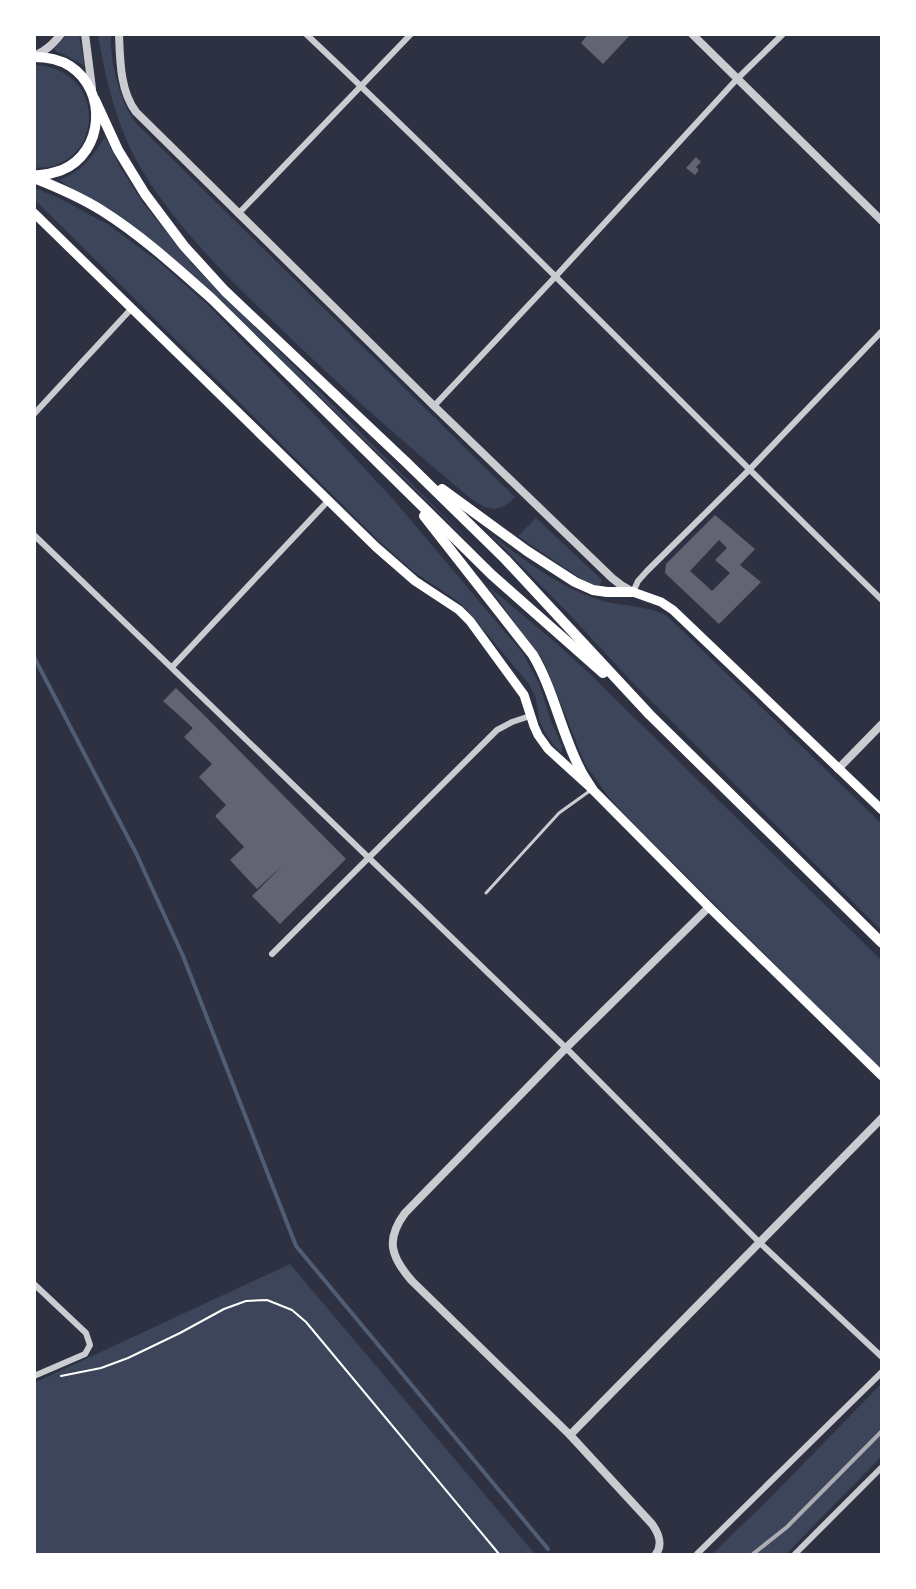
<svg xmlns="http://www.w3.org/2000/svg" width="916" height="1589" font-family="'Varela Round',sans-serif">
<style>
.green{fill:#3c4559}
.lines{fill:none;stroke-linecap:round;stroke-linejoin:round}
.stream{stroke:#4f5d75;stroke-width:4}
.building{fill:#626471;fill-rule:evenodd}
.path{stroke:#fff;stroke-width:2}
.service{stroke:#caccd0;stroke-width:3}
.minor{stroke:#caccd0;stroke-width:6}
.tertiary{stroke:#caccd0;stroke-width:8}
.secondary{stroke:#fff;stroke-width:9}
.trunk{stroke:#fff;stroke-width:10}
.rail{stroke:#abadb3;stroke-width:4}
</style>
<rect width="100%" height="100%" fill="#2d3142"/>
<g class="green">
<polygon points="67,35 79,35 85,66 63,54 57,52 54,49"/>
<path d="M98 35H111C110 61 120 105 138 125L515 497C496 517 484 508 465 494 400 439 336 383 275 323 225 275 174 225 139 165 117 127 105 77 98 35Z"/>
<path d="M35 65C102 68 107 154 49 167 44 168 39 167 35 168Z"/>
<path d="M105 137 120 167 143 203 193 265 495 567 202 283 149 239 59 180C83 171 91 158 105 137Z"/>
<polygon points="35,188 59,198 109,225 159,262 207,304 313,413 393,499 522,652 539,683 551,721 562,746 562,753 555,747 545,733 539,720 536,698 528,683 465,608 456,600 414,572 381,543 35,200"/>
<polygon points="536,518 602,580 600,585 596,586 587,583 518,536"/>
<path d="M488 532C519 556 556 585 594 598 617 607 643 604 666 615L881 823V930L631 681 569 614Z"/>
<polygon points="488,586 555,642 589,673 881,960 881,1070 621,811 607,795 585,764 544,662"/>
<polygon points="290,1264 535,1554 35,1554 34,1383"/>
<polygon points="881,1384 881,1457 786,1554 712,1554 770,1498"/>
</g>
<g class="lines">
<polyline class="stream" points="34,657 136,853 183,956 296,1246 548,1549"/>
</g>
<g class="building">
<polygon points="588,34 631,34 603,64 581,43"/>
<polygon points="696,157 701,162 696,167 699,170 695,175 686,168"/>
<path d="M715 515 755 549 740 565 761 582 719 624 665 573 666 564ZM719 540 727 548 715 560 730 573 712 591 690 571Z"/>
<polygon points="176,688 205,716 346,859 280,924 252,896 284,864 257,889 230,860 244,847 215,816 226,805 199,777 212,764 184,737 193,728 163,701"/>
</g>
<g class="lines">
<polyline class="path" points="61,1376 101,1368 128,1358 180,1333 224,1309 246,1301 267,1300 292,1310 306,1322 499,1554"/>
<polyline class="service" points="486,893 559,813 591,790"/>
<g class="minor">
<path d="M306 34C502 219 689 412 882 600"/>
<polyline points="238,214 411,34"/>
<polyline points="434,406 556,276 737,79 783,34"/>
<polyline points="34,414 132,308"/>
<polyline points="34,535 566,1048 759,1242 882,1357"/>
<polyline points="633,592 638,581 647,571 749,470 882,331"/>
<polyline points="172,667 328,501"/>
<polyline points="272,954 497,730 512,722 530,716"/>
<polyline points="34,1284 86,1333 90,1345 85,1354 34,1376"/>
<polyline points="697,1554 882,1372"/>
<polyline points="795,1554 882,1467"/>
</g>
<g class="tertiary">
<polyline points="85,34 92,88"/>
<path d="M119 34C120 60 120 91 136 112L434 406 612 578 621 585 631 591"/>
<polyline points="692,34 882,221"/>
<path d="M34 56C46 51 53 44 61 34"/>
<polyline points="838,769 882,724"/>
<polyline points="570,1435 882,1118"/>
<path d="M656 1554C663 1544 659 1534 652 1524L570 1435 412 1281C391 1257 385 1240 405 1213L566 1048 709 907"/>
</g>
<g class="secondary">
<polyline points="34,213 376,547 415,581 459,610 470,621 524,695 534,726 538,735 548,749 592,789 709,907 882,1076"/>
<polyline points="633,592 661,602 673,610 882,810"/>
</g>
<g class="trunk">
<path d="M34 57C47 57 59 59 70 66 108 91 104 152 62 170 53 173 44 176 34 175"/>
<polyline points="95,100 118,150 145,194 184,246 225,291 407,463 505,559 650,715 882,943"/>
<path d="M34 178C57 187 80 197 101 210 141 235 176 267 212 299L492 575 603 673"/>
<polyline points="442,489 527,551 575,582 593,590 607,592 633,592"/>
<path d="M424 516 533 655C554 691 561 732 580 769 583 776 588 782 592 789"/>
</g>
<polyline class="rail" points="753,1554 787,1527 882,1431"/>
</g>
<rect width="916" height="1589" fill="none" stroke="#ffffff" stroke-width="72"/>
</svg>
